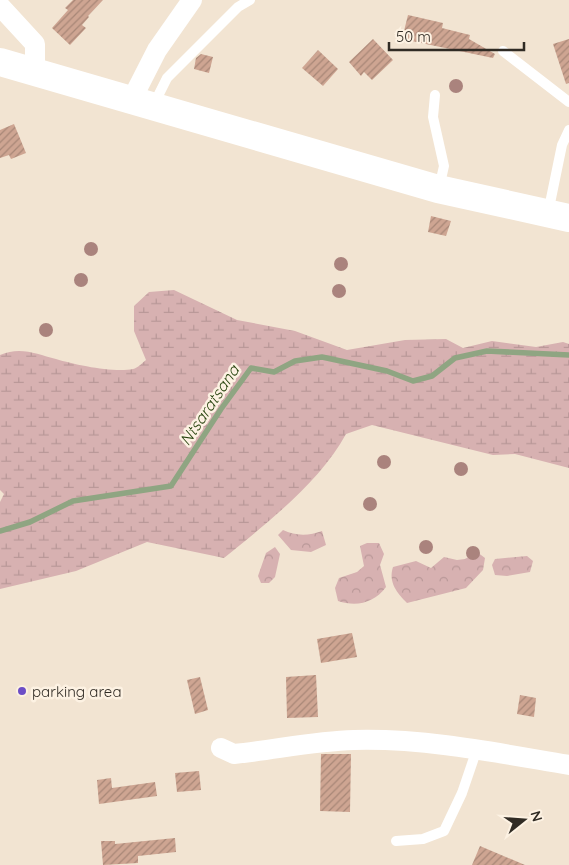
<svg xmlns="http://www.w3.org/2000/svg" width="569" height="865" font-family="Quicksand,sans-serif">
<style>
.forest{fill:url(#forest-crowns)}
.wetland{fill:url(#wetland-marsh)}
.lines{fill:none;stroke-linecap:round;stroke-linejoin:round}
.stream{stroke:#8fa582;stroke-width:5.5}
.building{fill:url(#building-hatch)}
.service{stroke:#fff;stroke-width:10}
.minor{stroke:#fff;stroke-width:20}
.secondary{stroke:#fff;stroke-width:28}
.tree{fill:#aa837d}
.poi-dot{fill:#6c4dc6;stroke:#fdf2e3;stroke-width:2}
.labels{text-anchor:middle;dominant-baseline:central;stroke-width:5;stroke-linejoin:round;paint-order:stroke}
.poi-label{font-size:15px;fill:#302b24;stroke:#fdf2e3;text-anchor:start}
.water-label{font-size:16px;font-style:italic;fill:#27430e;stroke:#fdf2e3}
</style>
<defs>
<pattern id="forest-crowns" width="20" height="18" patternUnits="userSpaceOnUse" patternTransform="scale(1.25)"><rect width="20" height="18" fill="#d7b1b1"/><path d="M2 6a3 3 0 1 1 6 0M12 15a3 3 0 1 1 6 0" fill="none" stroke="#b99898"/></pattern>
<pattern id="wetland-marsh" width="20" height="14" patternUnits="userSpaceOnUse" patternTransform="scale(1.25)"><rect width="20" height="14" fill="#d7b1b1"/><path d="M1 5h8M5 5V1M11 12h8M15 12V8" fill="none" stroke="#b99898"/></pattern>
<pattern id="building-hatch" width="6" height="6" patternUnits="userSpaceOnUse" patternTransform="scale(1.25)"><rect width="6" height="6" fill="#cea592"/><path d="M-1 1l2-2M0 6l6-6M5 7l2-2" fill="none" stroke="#a88777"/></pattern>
</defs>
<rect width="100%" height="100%" fill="#f2e4d2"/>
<g class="forest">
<path d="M283 530C295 536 309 536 322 531L326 545 311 552 291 550 278 535Z"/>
<path d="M367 543H379L384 554 380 565 386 587C374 603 357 607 338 601L335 588 339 578 357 572 364 566 360 546Z"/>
<polygon points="275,547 280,554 275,577 269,583 261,583 258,576 266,553"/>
<path d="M477 552 485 558 483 570 466 588 407 603C397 593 388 582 393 567L416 561 431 568 444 557 457 560 465 559Z"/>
<polygon points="527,556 533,561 530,572 507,576 495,575 492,565 495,559"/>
</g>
<path class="wetland" d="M174 290 237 320 295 331 347 350 405 340 446 339 463 348 492 341 536 347 563 342 569 344V468L515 454 493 455 372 425 346 434C320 482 267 523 224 558L147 542 76 571 0 589V502L4 494 0 490V355C20 346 37 354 56 359 76 365 114 373 133 369 138 368 142 363 146 360L134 331V306L149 292Z"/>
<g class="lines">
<polyline class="stream" points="0,531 30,522 73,501 171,486 221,409 251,368 274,372 295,361 322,357 387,371 413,381 432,376 455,358 487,351 569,355"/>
</g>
<g class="building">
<polygon points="73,0 103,0 88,16 89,17 82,25 86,28 70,45 52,28 68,10 65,8"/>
<polygon points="408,15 443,23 442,28 470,35 469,39 495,54 493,58 402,39"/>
<polygon points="373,39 393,60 372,80 364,72 361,76 349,62"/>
<polygon points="569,39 569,83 566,84 553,44"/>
<polygon points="318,50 338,69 323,86 302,68"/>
<polygon points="201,54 213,57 209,73 194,69 196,58"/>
<polygon points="14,124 26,153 11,159 9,155 0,158 0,130"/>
<polygon points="431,216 451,221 446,236 428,232"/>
<polygon points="352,633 357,657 321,663 317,639"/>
<polygon points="316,675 318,717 287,718 286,677"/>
<polygon points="200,677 208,710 195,714 187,680"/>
<polygon points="520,695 536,698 534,717 517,714"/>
<polygon points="321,754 351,754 350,812 320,811"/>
<polygon points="199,771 201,790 177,792 175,773"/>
<polygon points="111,778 112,788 155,782 157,796 99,804 97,780"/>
<polygon points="175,838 176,852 138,856 138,863 103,865 101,841 115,841 115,844"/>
<polygon points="480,846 525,865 472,865"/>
</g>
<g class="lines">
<g class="service">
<polyline points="503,51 569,102"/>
<polyline points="435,95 433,117 444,166 439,188"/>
<polyline points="154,104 167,78 238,7 250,0"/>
<polyline points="548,213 562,145 569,130"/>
<polyline points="396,841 423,839 444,831 462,793 477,749"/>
</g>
<g class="minor">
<polyline points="0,6 35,44 35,73"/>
<polyline points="132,99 157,50 192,0"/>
<path d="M221 748 234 754C274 750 314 741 354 740 426 738 498 753 569 765"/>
</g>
<polyline class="secondary" points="0,62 438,189 569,218"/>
</g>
<g class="tree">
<circle cx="456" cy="86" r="7"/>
<circle cx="91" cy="249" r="7"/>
<circle cx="341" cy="264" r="7"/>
<circle cx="81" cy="280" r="7"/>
<circle cx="339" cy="291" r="7"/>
<circle cx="46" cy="330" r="7"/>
<circle cx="384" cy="462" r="7"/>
<circle cx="461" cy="469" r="7"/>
<circle cx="370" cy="504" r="7"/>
<circle cx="426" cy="547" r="7"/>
<circle cx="473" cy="553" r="7"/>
</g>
<circle class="poi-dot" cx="22" cy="691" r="5"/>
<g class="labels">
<g class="poi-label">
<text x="32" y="691">parking area</text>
</g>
<g class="water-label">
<text transform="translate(209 405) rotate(-56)">Ntsaratsana</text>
</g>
</g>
<g transform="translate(524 820) rotate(73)" stroke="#fdf2e3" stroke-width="4" paint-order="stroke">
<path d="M0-4L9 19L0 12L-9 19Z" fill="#302b24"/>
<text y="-8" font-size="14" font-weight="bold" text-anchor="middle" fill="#302b24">N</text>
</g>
<path d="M389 42v8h135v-8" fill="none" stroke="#302b24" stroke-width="2.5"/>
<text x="396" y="42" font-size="15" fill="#302b24" stroke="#fdf2e3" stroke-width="4" paint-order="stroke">50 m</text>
</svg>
